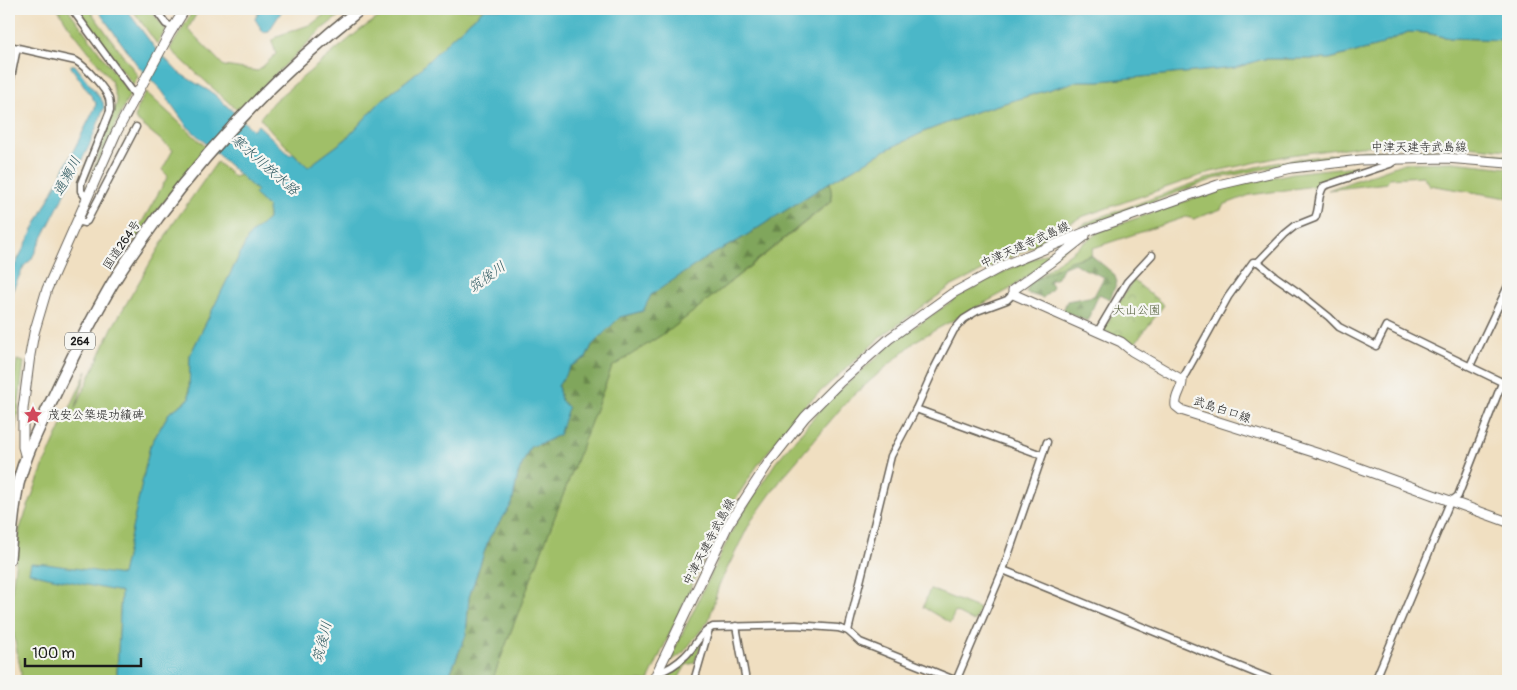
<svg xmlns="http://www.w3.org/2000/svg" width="1517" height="690" font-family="Pangolin,'Klee One',sans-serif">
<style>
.grass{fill:#a0bf68;stroke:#5e6e42}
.forest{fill:url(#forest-firs);stroke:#4e613c}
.park{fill:url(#park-crowns);stroke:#5e6e42}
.water{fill:#4cb7c8;stroke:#346a72}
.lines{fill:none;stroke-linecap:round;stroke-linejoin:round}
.minor-casing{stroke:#666056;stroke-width:9}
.tertiary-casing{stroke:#666056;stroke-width:11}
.secondary-casing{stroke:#666056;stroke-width:11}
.trunk-casing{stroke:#666056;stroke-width:14}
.minor{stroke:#fff;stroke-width:6}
.tertiary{stroke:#fff;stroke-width:9}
.secondary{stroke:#fff;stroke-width:9}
.trunk{stroke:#fff;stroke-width:11}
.labels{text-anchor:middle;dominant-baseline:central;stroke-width:4.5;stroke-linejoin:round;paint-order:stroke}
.shield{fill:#f6f6f2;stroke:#5d5d5c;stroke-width:1}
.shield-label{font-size:11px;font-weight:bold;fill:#1c1c1c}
.street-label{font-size:12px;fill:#1c1c1c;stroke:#f6f6f2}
.park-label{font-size:12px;fill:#515d3a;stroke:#f6f6f2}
.poi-label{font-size:12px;fill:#1c1c1c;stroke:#f6f6f2;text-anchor:start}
.water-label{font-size:14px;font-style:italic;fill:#2f5a61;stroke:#f6f6f2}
</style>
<defs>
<pattern id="forest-firs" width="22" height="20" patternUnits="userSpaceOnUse" patternTransform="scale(1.25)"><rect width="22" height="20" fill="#80a65c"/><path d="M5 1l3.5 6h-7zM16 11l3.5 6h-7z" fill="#68864b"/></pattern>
<pattern id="park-crowns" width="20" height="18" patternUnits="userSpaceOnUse" patternTransform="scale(1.25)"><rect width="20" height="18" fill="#a0bf68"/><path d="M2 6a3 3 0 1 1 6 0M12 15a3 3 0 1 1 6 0" fill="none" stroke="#829a55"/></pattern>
</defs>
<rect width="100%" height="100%" fill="#f6f6f2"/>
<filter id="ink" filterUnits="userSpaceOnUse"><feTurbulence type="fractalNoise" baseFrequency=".02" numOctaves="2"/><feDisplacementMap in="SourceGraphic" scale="10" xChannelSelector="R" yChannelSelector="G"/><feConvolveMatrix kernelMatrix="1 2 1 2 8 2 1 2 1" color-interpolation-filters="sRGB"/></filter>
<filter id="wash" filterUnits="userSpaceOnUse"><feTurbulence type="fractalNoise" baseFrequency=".0096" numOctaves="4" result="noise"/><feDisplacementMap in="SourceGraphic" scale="20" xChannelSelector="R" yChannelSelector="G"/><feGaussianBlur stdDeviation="1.12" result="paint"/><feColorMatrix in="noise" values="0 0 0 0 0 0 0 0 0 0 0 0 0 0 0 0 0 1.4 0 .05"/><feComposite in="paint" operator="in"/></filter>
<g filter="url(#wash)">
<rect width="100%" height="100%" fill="#f0dfc1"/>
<g class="grass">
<polygon points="58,9 68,9 130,94 90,180 117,102 111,80 68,25"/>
<polygon points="78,9 89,9 138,76 133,85"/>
<polygon points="132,9 150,9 166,30 157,44"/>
<polygon points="194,9 199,9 188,29 224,66 258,71 276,54 272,41 277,36 312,24 331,9 348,9 322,29 238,111 170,49"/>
<polygon points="391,9 484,9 449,40 416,73 381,101 346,139 308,167 275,135 260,118 274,101 360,30"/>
<polygon points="1408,32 1426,33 1450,38 1508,40 1508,150 1445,144 1360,146 1290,155 1211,172 1084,216 1050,233 1035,245 950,287 882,336 800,410 757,466 722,520 648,681 492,681 612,367 674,327 832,201 830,182 886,150 926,131 978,111 1078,81 1100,81 1235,68 1263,59 1330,59 1378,46"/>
<polygon points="146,92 206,147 134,241 133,238 168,176 162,170 173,150 135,119 138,106"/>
<polygon points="1446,149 1508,155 1508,159 1447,153 1398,154 1355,156 1290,164 1214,179 1081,228 1079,227 1093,220 1214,176 1290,160 1361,151"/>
<polygon points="217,162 234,177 240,175 257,191 255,194 268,207 268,219 249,236 190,355 189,399 169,413 150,446 122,576 109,589 121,591 117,673 119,681 21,681 21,671 9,612 20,528 44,464 87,371 75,409 112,328 173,224"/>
<polygon points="1453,162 1508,168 1508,198 1429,185 1423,176 1389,178 1387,183 1328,190 1404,163"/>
<polygon points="1383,163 1314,186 1250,195 1223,205 1221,209 1194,219 1186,217 1093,248 1091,255 1070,261 1030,283 1100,231 1223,188 1293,173"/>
<polygon points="1074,241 1010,289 917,340 848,400 783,477 751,521 719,585 709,620 683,653 668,663 735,525 776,462 828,401 895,341 959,296 1010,269"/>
<polygon points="17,360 24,362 12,456 9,495 9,405"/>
<polygon points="930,589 980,609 974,622 955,612 950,623 923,607"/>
<polygon points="704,638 694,663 686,665 677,681 662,681 664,676 688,657"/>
</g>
<g class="forest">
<polygon points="830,182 832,200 674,327 612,367 492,681 447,681 466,635 469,597 489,538 512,504 518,474 530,446 545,442 561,400 558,386 571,366 586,358 592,345 620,317 643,311 650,295 709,256 739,240"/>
<polygon points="1091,255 1114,274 1117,282 1110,299 1099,294 1087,321 1063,311 1067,301 1094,296 1104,277 1082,268 1074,263 1062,268 1057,278 1049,281 1053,288 1043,298 1026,293 1030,283 1070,261"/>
</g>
<polygon class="park" points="1133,280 1164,305 1133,346 1103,330"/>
<g class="water">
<polygon points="97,9 126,9 155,48 179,73 214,94 253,130 258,125 290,155 293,153 308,167 346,139 381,101 416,73 449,40 484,9 1508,9 1508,40 1450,38 1426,33 1408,32 1378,46 1329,59 1263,59 1235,68 1100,81 1078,81 978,111 926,131 886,150 830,182 739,240 709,256 651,295 643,311 620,317 592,345 586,358 571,366 558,386 561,400 568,408 559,435 545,442 530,447 518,474 512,504 489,538 469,597 466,635 447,681 119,681 117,673 121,592 43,576 29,572 31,563 46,564 122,575 150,446 169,413 189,399 190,355 249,236 268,219 268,207 254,194 257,191 186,125 162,91 138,66"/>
<polygon points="260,9 283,9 269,31 263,32 255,19"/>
<polygon points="71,65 75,65 103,102 104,108 89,146 31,260 24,266 9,298 9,277 95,108 96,103 71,67"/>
</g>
</g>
<g filter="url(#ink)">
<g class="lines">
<g class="minor-casing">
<g id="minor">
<polyline points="72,9 135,95"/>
<polyline points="155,9 166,24 173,27"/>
<path d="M9 46 76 61C85 66 106 89 109 99 110 103 110 107 110 111L81 183V191L87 199"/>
<polyline points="9,87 17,48"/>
<polyline points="77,221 84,223 87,221 136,127"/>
<polyline points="1258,262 1276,277 1299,293 1329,317 1339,327 1376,346 1386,326 1508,385"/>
<polyline points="1098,331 1127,282 1152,255"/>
<polyline points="1470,366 1508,286"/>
<path d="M1182 380 1228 297 1253 262H1258L1285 234 1295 226 1315 218C1320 208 1317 195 1324 186L1390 164 1396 160"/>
<polyline points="916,409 1042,455"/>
<polyline points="1003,570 1275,681"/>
<polyline points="736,626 746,681"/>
<polyline points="848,631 891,456 916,409 935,367 954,330 964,319 977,311 1007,300 1013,294"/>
<path d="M657 673C667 670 678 663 685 656 695 647 700 632 713 627L796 625 838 628 848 631 860 642 957 681"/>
<polyline points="694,681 709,629"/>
<polyline points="956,681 1003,570 1047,442"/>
<polyline points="1375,681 1450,502 1458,496 1502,383"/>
</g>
</g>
<g class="tertiary-casing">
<polyline id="tertiary" points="26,458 23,447 23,409 30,355 34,333 47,289 116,133 170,33 185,9"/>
</g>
<g class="secondary-casing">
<g id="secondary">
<path d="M1085 236 1053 261 1013 290V294L1121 342 1132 351 1182 380C1183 389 1174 396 1176 406L1181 410 1329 457 1508 522"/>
<polyline points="653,681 728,525 767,465 805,417 839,383 890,338 953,293 1005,265 1093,229 1218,185 1292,168 1360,160 1446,158 1508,163"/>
</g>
</g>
<g class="trunk-casing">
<path id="trunk" d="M9 559C11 534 13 509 18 484 27 448 45 416 60 383 76 350 93 317 111 286 125 262 142 240 158 217 216 139 284 69 360 9"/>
</g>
<use href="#minor" class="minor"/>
<use href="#tertiary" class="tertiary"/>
<use href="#secondary" class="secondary"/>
<use href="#trunk" class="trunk"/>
</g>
</g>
<defs>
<g id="sight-bare" transform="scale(1.5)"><path d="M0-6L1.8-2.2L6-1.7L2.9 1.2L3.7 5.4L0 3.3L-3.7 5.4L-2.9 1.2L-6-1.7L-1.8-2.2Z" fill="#d1495b" stroke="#f6f6f2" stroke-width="2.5" paint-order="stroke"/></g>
</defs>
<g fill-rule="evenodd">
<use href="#sight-bare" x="33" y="415"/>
</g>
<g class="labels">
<rect class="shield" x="65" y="332.5" width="30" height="17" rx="4"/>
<g class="shield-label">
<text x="80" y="341">264</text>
</g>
<g class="street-label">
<text x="1419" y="147">中津天建寺武島線</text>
<text transform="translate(122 245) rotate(-56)">国道264号</text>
<text transform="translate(1025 245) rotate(-24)">中津天建寺武島線</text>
<text transform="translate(1222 410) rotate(18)">武島白口線</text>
<text transform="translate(709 542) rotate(-62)">中津天建寺武島線</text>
</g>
<g class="park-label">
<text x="1137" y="310">大山公園</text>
</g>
<g class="poi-label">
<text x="48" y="415">茂安公築堤功績碑</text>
</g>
<g class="water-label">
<text transform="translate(265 165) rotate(41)">寒水川放水路</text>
<text transform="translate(67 176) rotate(-62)">通瀬川</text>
<text transform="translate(487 277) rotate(-36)">筑後川</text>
<text transform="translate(322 642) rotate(-76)">筑後川</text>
</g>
</g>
<rect width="1517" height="690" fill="none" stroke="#f6f6f2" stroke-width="30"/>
<path d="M25 658v8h116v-8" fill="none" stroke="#1c1c1c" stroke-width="2.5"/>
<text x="32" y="658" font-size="15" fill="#1c1c1c" stroke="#f6f6f2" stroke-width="4" paint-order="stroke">100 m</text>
</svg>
